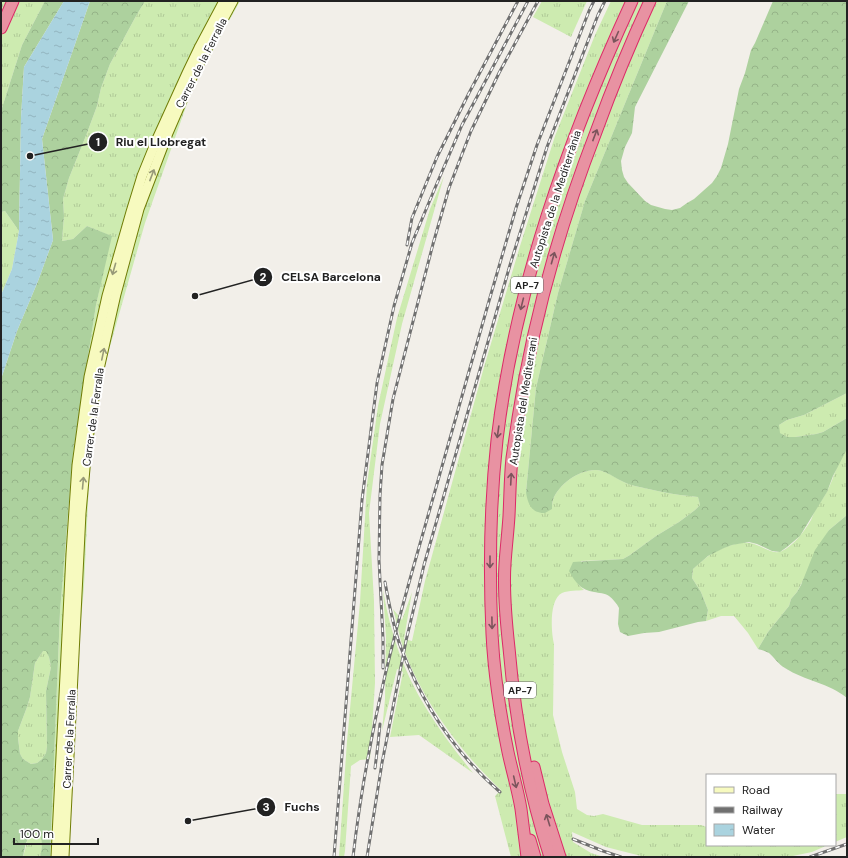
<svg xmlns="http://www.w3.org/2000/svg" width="848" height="858" font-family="'DM Sans',sans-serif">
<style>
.grass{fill:url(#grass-tufts)}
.forest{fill:url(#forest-crowns);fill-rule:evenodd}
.water{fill:url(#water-ripples)}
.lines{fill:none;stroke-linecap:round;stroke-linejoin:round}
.secondary-casing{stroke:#707d05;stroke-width:11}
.highway-casing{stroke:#dc2a67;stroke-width:13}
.secondary{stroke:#f7fabf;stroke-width:9}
.highway{stroke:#e892a2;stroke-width:11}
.rail-casing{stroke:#707070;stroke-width:3}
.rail{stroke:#fff;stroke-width:1.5;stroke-dasharray:4.5;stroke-linecap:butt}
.oneway{stroke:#7b545c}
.oneway2{stroke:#979978}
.labels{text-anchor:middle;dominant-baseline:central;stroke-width:4;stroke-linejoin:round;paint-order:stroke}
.shield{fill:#fff;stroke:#646464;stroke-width:1}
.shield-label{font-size:10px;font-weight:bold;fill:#222}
.street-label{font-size:11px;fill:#222;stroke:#fff}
.leader{fill:none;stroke:#222;stroke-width:1.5}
.callout-dot{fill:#222;stroke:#fff;stroke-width:1.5}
.mark-label{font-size:12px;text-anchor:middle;font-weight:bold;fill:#fff}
.callout-label{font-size:12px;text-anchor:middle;font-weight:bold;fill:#222;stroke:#fff;stroke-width:4;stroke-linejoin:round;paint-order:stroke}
</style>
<defs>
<pattern id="grass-tufts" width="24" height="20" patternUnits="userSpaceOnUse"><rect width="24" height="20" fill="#cdebb0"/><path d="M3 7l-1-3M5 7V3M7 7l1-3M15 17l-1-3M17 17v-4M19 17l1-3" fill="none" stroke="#b0c997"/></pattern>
<pattern id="forest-crowns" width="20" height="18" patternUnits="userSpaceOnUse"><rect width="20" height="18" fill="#add19e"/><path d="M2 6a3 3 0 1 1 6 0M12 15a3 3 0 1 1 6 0" fill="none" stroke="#95b388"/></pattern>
<pattern id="water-ripples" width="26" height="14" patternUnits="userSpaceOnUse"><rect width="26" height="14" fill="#aad3df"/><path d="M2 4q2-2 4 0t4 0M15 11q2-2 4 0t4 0" fill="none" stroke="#92b5bf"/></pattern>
</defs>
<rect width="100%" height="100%" fill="#f2efe9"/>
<g class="grass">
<polygon points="1,1 45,1 22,45 1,111"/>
<polygon points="145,1 240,1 194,84 145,223 105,364 90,461 84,587 78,653 67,857 50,857 60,612 73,454 96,305 111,236 87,226 73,239 62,241 64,216 63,199 69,178 87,133 97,106 101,88 110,64 136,16"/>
<polygon points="542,1 587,1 571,37 533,17"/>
<path d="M611 1H667L585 201 558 293 536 388 526 492 552 509C552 506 552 503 553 500 559 483 584 466 602 471 614 475 622 483 635 486 650 489 665 493 680 495 686 496 692 496 698 497L700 505 695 510 679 522 656 536 630 555 623 559 606 560 581 561 578 584 584 590C578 591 569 590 562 593 549 599 551 632 554 644L553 715 562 752 575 792 577 809 587 815 594 816 603 814 642 825H701L707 827V845H828L812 852 788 857H645L606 847 572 832 573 842 591 853 604 857H511L495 796 501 790C460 752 418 695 401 641 398 631 396 619 393 609L402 620 412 592 404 639 412 641 425 581 484 367 520 246 555 136 595 35Z"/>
<polygon points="444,176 402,324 380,424 369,513 374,601 375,683 370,759 360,760 351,766 345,851 344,857 339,857 347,741 360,602 367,484 378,406 397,318 430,209"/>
<polygon points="5,211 19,231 12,269 1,295 1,212"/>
<polygon points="847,393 847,418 823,432 816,434 795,437 787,437 779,433 779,425 787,420 804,415"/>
<path d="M847 449V515L829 530 797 592 791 599 789 606 768 632 758 649 748 633 734 616H721L706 621 708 610 701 592 692 578 693 569C697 565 702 561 707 557 717 549 737 541 750 543 760 544 772 556 782 551 794 545 804 532 811 520 813 515 815 510 818 506 822 499 827 493 830 485 835 474 839 458 847 449Z"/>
<path d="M383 590C390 632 404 673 426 708 440 731 456 752 473 773L419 735 390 737 403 672 397 669 382 731 385 699 386 637Z"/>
<polygon points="43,651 47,651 49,657 51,667 46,691 47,746 46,753 42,759 37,763 31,764 23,759 20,754 18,738 18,731 27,707 30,697 35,663"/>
<polygon points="835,794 847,794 847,837 835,842"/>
<path d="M34 833H38C44 840 42 848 40 857H23L28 838Z"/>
</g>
<g class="forest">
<polygon points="45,1 64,1 24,67 21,118 19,231 5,211 1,212 1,111 22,45"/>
<path d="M90 1H145L136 16 110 64 101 88 97 106 87 133 69 178 63 199 64 216 62 241 73 239 87 226 112 236 96 305 73 454 60 612 50 857H40C42 848 44 839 37 833 26 834 25 848 23 857H1V379L17 331 38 281 53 240 42 139ZM43 651H46L49 657 51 667 46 691 47 746 46 753 42 759 37 763 31 764 23 759 20 754 18 738V731L27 707 30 697 35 663Z"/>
<path d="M667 1H689L635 107 632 133 625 147 621 161 622 170 624 177 628 183 645 201 651 205 665 209 672 210 680 208 687 203 694 199 712 183 717 176 721 168 728 144 739 89 745 73 751 50 755 43 773 1H847V393L804 415 787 420 779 425 780 433 787 437H795L816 434 823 432 847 418V449L833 476 827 492 800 536 787 547 780 552 772 551 757 544 749 542 732 545 724 548 708 556 693 569 692 578 701 592 708 610 706 621 698 622 659 632 644 633 628 636 620 632 618 624 619 608C617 604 613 599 609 596 605 593 599 593 594 592 581 590 575 582 569 571L573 562 623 559 630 555 656 536 679 522 695 510 700 505 698 497C692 496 686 496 680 495 665 493 650 489 635 486 622 483 613 475 602 471 584 466 559 483 553 500 552 503 552 506 552 509L545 513C543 513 540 513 538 512 530 510 527 500 526 492L536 388 558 293 585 201Z"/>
<path d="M847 515V698C829 683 805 681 785 668 778 664 775 658 769 653 766 651 761 650 758 649L768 632 789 606 791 599 797 592 801 585 815 550 829 530Z"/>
</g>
<polygon class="water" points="64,1 90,1 42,139 53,240 38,281 17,331 1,379 1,295 12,269 19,231 21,118 24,67"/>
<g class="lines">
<g class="secondary-casing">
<g id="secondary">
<polyline points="56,857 71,554 77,465 89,377 107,296 131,212 142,176 157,139 187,73 200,46 224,1"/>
<polyline points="64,857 81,513 87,446 97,378 116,294 139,209 168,133 194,73 233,1"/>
</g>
</g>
<g class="highway-casing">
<g id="highway">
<polyline points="1,28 13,1"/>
<polyline points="534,767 543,804 560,857"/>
<polyline points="530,840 535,857"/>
<path d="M527 857C525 841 523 825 521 809 518 790 512 771 508 752 500 713 494 674 492 634 489 569 490 504 497 440 515 287 568 140 632 1"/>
<path d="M550 857C528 789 515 719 509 648 506 621 503 592 505 564 506 548 508 532 509 516 510 496 510 477 512 458 514 445 516 432 518 418 533 320 560 225 596 132 612 88 630 44 650 1"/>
</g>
</g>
<use href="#secondary" class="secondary"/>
<use href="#highway" class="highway"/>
<g class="rail-casing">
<g id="rail">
<polyline points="407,245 412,218 437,157 469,93 518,1"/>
<path d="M385 582C389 604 393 627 401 648 422 703 455 753 500 792"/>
<polyline points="383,668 383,639 379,560 380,496 382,465 393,399 433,244 449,188 471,131 499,73 538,1"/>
<polyline points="375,768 378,744 380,724"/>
<polyline points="573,839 603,851 621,857"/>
<polyline points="334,857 362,500 377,383 394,306 412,243 435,188 462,125 528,1"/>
<path d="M353 857C364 763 384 670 410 579L491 294 516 208 537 145 589 11 594 1"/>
<polyline points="367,857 382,763 406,641 424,565 510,265 547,147 598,15 605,1"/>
<polyline points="810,857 847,844"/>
</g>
</g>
<use href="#rail" class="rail"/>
</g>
<defs><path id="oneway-shaft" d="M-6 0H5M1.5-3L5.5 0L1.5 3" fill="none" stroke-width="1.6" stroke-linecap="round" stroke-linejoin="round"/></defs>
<g class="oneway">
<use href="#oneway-shaft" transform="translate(616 37) rotate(114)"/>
<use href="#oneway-shaft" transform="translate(595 135) rotate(-69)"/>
<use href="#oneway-shaft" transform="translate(553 258) rotate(-74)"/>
<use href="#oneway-shaft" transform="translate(522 304) rotate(104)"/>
<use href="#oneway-shaft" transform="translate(498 432) rotate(98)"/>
<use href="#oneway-shaft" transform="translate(511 479) rotate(-87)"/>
<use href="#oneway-shaft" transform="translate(490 562) rotate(90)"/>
<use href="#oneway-shaft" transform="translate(492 623) rotate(89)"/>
<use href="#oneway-shaft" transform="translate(515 782) rotate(77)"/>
<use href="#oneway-shaft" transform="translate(548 820) rotate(-107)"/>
</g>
<g class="oneway2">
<use href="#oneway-shaft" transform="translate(152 175) rotate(-69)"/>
<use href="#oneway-shaft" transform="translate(114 269) rotate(106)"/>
<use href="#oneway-shaft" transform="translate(103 354) rotate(-78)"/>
<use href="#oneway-shaft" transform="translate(83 483) rotate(-85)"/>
</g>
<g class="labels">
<g class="shield">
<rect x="511" y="277" width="32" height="16" rx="3"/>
<rect x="504" y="682" width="32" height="16" rx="3"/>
</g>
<g class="shield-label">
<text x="527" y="285">AP-7</text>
<text x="520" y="690">AP-7</text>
</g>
<g class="street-label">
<text transform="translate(201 63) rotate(-63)">Carrer de la Ferralla</text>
<text transform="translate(555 199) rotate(-72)">Autopista de la Mediterrània</text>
<text transform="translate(523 401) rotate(-81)">Autopista del Mediterrani</text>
<text transform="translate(93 417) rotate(-82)">Carrer de la Ferralla</text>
<text transform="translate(69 739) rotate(-87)">Carrer de la Ferralla</text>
</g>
</g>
<path class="leader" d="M30 156L98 142M195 296L263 277M188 821L266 807"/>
<g class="callout-dot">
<circle cx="30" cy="156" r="4"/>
<circle cx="195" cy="296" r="4"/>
<circle cx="188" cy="821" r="4"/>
<circle cx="98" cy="142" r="10"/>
<circle cx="263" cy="277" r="10"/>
<circle cx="266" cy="807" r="10"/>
</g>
<g class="mark-label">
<text x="98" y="146">1</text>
<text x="263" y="281">2</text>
<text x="266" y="811">3</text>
</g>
<g class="callout-label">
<text x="161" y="146">Riu el Llobregat</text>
<text x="331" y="281">CELSA Barcelona</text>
<text x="302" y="811">Fuchs</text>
</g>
<rect width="848" height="858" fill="none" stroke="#222222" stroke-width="4"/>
<rect x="706" y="774" width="130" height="72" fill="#ffffff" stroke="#a7a7a7"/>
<rect x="714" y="787" width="20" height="6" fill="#f7fabf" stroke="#a7a7a7"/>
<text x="742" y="794" font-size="12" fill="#222222">Road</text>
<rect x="714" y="807" width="20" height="6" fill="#707070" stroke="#a7a7a7"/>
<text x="742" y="814" font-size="12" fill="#222222">Railway</text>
<rect x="714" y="824" width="20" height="12" fill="url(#water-ripples)" stroke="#a7a7a7"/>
<text x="742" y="834" font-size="12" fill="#222222">Water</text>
<path d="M14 838v6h84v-6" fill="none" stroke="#222222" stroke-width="2"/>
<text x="20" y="838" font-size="12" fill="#222222" stroke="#ffffff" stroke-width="3" paint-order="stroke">100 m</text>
</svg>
